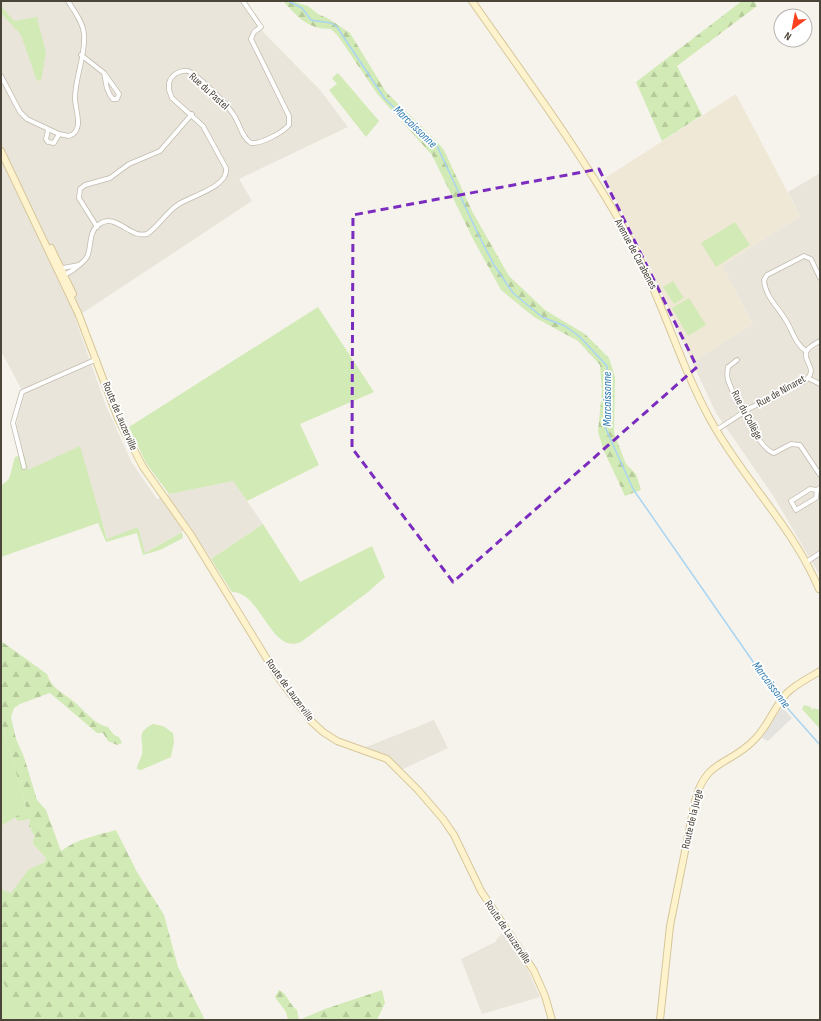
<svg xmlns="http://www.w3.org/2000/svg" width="821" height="1021" font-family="'Sofia Sans Condensed',sans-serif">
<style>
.residential{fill:#eae5da}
.education{fill:#efe8d6}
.green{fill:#d2eab5}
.forest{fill:url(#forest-firs)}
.parking{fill:#e5e3e0}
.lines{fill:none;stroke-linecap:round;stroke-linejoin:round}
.stream{stroke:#a9d4f2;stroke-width:1.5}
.street-casing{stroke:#c2bbae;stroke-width:5.5}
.secondary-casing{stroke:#d6c79b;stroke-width:8}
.street{stroke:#fff;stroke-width:4}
.secondary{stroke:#fff3cd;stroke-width:6}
.marked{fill:none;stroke:#7b2cbf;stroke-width:3;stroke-dasharray:8 5;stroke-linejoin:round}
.labels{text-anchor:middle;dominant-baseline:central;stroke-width:3.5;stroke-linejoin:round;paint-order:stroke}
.street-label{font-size:11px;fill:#4b4439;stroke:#fff}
.water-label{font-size:12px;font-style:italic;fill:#2e7ab2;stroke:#fff}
</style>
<defs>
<pattern id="forest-firs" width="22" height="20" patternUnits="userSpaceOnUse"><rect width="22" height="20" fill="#d2eab5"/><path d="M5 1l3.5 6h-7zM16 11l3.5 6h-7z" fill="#b6ca9c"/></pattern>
</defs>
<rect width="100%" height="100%" fill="#f6f3ec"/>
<g class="residential">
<polygon points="1,1 240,1 266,35 320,90 348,127 239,179 252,201 75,318 106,406 132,463 157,499 169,494 233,481 263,524 211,559 190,527 145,553 138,528 108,540 99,513 27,470 16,425 24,394 1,351"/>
<polygon points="820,173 820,576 774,497 716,413 692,362 753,324 722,266 800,216 788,192"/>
<polygon points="434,720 448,748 403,769 386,756 366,747"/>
<polygon points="15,817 17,821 30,819 29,826 35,837 33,844 46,858 45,862 29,869 11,894 1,889 1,826"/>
<polygon points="501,934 505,935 525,964 540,997 482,1014 461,959 495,942"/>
</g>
<polygon class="education" points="736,94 800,216 722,266 753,324 692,362 652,271 605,178"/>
<g class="green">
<polygon points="1,6 14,21 37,17 46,53 41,80 37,81 21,35 1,13"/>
<polygon points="338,73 379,121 366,137 329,90 337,84 332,78"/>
<polygon points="735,222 750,245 716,267 701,243"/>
<polygon points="673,281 684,298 674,304 663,287"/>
<polygon points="689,298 706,325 688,336 672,308"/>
<polygon points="318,307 374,392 300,424 319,465 247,501 233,481 169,494 146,463 129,427"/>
<polygon points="80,446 107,539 138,527 145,553 182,532 183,538 160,550 143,555 137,533 106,542 98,523 1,557 1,486 9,479 15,457 24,454 28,470"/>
<path d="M263 524 300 582 372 546 385 577 368 592 301 642C270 655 261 591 232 592L211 559Z"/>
<polygon points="804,705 811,707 812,710 814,708 820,710 820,729 802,709"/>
<polygon points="1,721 27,810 1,826"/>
<path d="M153 724 163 726 173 733 174 742 171 757 141 770 137 769C137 763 141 760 142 754 144 738 135 733 153 724Z"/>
<polygon points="1,977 4,980 21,1020 1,1020"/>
</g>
<g class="forest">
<path d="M283 1H291L308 6 318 14 329 19 350 33 386 92 438 143 444 150 473 213 509 276 545 310 585 334 609 358 615 377 614 433 626 464 636 474 641 490 625 496 604 451 598 432 602 390 600 365 578 341 534 317 501 290 473 239 432 155 378 95 338 36 331 29C307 29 298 17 283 1Z"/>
<polygon points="742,1 754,1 757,6 677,66 702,115 662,141 636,82"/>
<path d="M1 641 47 674C51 688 62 692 73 701 85 710 93 724 108 727L114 735 119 737 122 743 117 745 108 741 103 733H97L50 693 20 704 14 708 11 717 16 739 24 757 37 800 46 810 61 851C75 840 97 835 116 830L137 872 164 915 178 967 205 1020H21L1 977V889L11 893 29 869 45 862 46 858 33 844V839L35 837 29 826 30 819 17 821 15 817 27 810 1 721Z"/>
<path d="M279 990C288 994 289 1005 297 1010L299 1020 325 1009 382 990 385 1003 377 1020H288L286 1012 275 997Z"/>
</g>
<polygon class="parking" points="782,707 792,718 768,741 762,738"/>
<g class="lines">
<g class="stream">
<polyline points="288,1 302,8 311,20 331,23 337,27 385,99 437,146 479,236 494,265 513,293 542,317 565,326 580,337 607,366 605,427 633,489 779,699"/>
<polyline points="782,702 820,745"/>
</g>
<g class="street-casing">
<g id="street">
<path d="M81 55 104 73C106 82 106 92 113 99H117L119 94 104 73"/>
<path d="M1 76 20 112 27 119 59 134 69 136C85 131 75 110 75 98 75 78 86 54 84 34 83 22 74 11 68 1"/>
<polyline points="48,130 46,139 48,142 54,143 59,134"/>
<polyline points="97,227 79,198 80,189 85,185 110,178 129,164 160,151 192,114"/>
<polyline points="61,270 63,268 79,265"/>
<path d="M62 274C67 275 70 272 73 270 78 266 84 262 87 257 92 247 88 233 98 225 116 211 129 239 147 234 159 226 167 211 179 204 191 196 229 187 226 168L203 126 172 98 169 90V83C171 76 179 69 188 71 198 75 227 104 233 114 240 123 241 137 251 143 261 144 282 133 289 125V116L251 39 254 32 261 27 243 1"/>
<path d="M806 351C795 344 792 329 785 319 778 307 765 296 764 280L767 275 804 256 811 259 820 278"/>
<path d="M737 360 728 367C727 372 727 376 728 380 733 394 760 451 774 453L791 444 800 445 820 475"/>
<polyline points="808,378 820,384"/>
<path d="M716 430C728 423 739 415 750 408 759 403 770 401 779 395 781 393 783 391 786 389 792 384 802 385 808 378 820 364 789 356 820 341"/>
<polyline points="24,467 13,423 22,392 97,359"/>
<polyline points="817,490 816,498 796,510 791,501 810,489 817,490 820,488"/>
<polyline points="805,563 820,553"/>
</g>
</g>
<g class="secondary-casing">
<g id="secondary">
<path d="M472 1C528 81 587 160 633 245 663 302 680 365 711 421 743 479 793 527 819 589"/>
<polyline points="1,151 78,313 119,421 143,467 191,535 278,677 311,721 323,732 337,741 387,759 418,790 443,819 454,835 481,891 534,971 545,996 552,1020"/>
<polyline points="51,248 73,294"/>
<path d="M660 1020 670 926 695 801C706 758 730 766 755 739 768 726 774 707 787 693 796 684 809 678 820 671"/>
</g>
</g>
<use href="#street" class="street"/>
<use href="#secondary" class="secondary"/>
</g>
<path class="marked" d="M599 169 697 367 453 582 352 448 353 215Z"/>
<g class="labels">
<g class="street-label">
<text transform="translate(209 91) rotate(42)">Rue du Pastel</text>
<text transform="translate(636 254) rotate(62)">Avenue de Carabenes</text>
<text transform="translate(781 391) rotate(-29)">Rue de Ninaret</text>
<text transform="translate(747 415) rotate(62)">Rue du Collège</text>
<text transform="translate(120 416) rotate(67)">Route de Lauzerville</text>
<text transform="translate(290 690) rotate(54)">Route de Lauzerville</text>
<text transform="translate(692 819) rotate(-77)">Route de la Jurge</text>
<text transform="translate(508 932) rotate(56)">Route de Lauzerville</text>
</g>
<g class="water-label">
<text transform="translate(415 127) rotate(44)">Marcaissonne</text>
<text transform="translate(607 399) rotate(-90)">Marcaissonne</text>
<text transform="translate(771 685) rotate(53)">Marcaissonne</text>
</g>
</g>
<rect width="821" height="1021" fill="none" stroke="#4b4439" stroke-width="4"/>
<g transform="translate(793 28) rotate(212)"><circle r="19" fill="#ffffff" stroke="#b7b4b0"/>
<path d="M0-3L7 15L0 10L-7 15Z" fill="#fc3f1d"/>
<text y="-6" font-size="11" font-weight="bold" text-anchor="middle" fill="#4b4439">N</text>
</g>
</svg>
